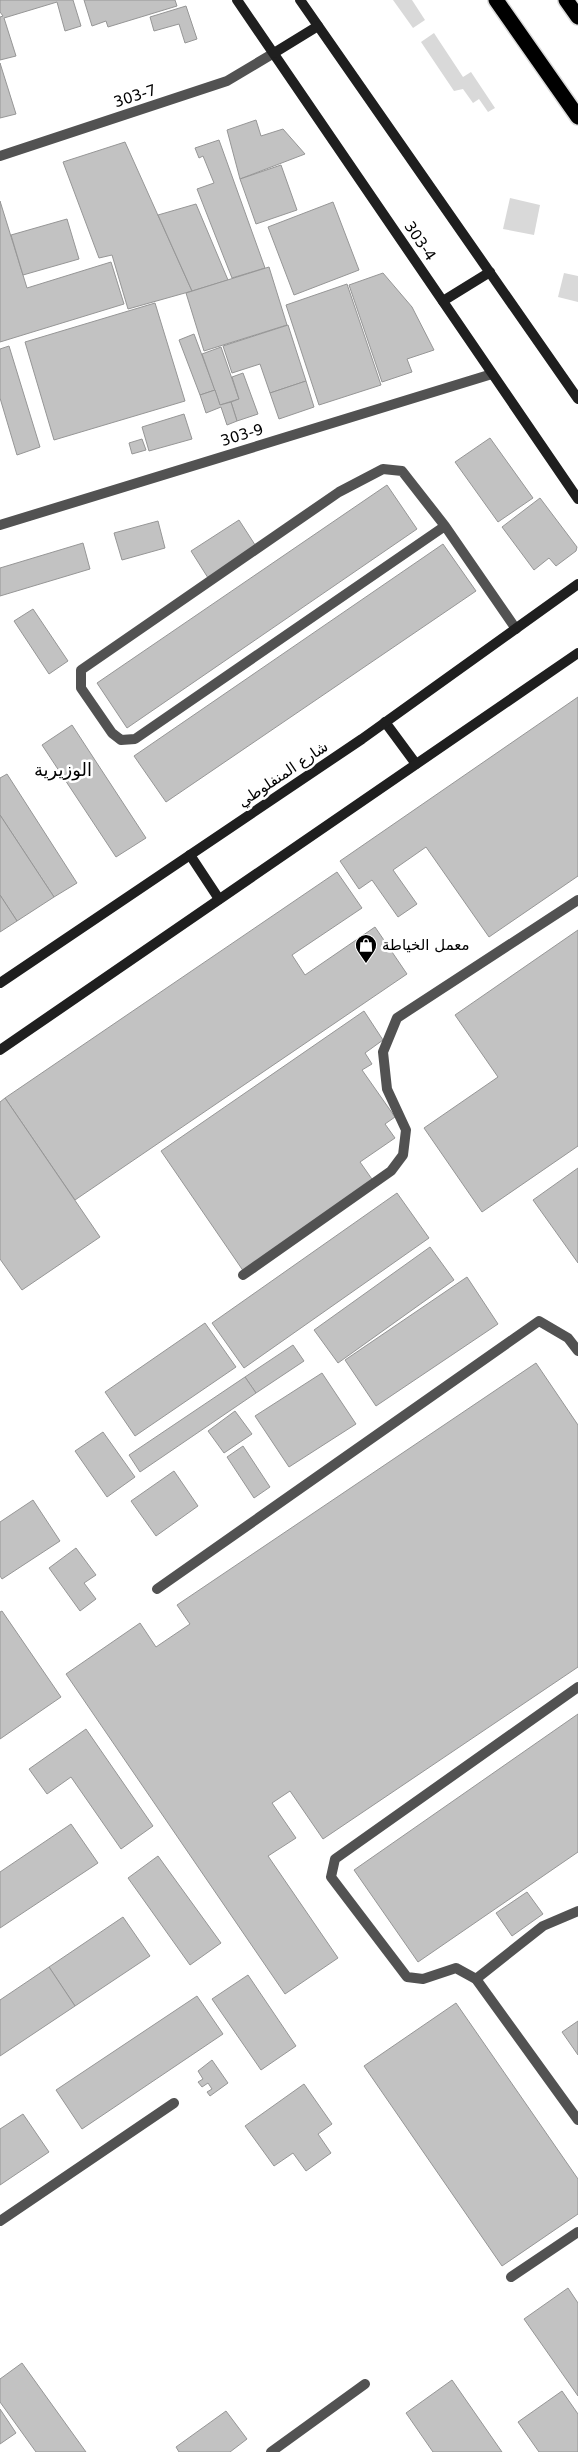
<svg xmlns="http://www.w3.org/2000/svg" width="578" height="2452" font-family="'DejaVu Sans',Vazirmatn,sans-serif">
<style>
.green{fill:#d9d9d9}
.building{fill:#c2c2c2;stroke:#969696}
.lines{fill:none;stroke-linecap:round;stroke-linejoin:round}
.highway-casing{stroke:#dbdbdb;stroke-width:18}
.lane{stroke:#525252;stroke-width:10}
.street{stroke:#525252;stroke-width:10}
.secondary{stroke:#1f1f1f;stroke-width:10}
.highway{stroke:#000;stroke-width:15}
.labels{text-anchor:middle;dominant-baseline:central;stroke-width:5;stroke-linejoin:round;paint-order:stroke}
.street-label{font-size:15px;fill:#000;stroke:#fff}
.poi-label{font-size:15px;fill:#000;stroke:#fff;text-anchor:start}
.quarter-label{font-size:18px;fill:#000;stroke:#fff}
</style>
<rect width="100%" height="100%" fill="#fff"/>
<g class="green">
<polygon points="393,0 412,0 425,20 413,28"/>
<polygon points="434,33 463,77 471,72 495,108 488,112 479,99 473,103 463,89 454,91 421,42"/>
<polygon points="510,198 540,205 534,235 503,229"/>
<polygon points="564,273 578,276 578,302 558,297"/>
</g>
<g class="building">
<polygon points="0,0 73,0 81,26 65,31 57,2 4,18 16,56 0,60 0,17 3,16 0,12"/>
<polygon points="84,0 175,0 177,6 108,27 106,21 92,26"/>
<polygon points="186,6 197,39 185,43 179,24 154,31 150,17"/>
<polygon points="0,63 16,114 0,118"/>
<polygon points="256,120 261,136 283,129 305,154 240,179 227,130"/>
<polygon points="219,140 265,268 232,278 197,189 214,183 203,156 199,158 195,148"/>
<polygon points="125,142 192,291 128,309 112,255 99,258 63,162"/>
<polygon points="281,165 297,210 256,224 240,179"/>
<polygon points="0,201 27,288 111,262 124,304 0,342"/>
<polygon points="333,202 359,270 294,295 268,227"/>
<polygon points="196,204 228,280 192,291 158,215"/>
<polygon points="67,219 79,259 23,275 11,235"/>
<polygon points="269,267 287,325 204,351 186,293"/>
<polygon points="383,273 412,307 434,350 407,359 412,372 382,382 349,285"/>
<polygon points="347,284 381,385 319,405 286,305"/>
<polygon points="155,303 185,401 54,440 25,342"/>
<polygon points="288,325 306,381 270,393 260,364 232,373 223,346"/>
<polygon points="194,334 215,390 200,395 179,340"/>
<polygon points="9,346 40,447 17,455 0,398 0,349"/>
<polygon points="221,347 239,399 220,405 202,354"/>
<polygon points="243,373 258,414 237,421 231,402 239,399 232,377"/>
<polygon points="306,381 314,407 279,419 270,393"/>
<polygon points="215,390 220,405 231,402 237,421 227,425 221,407 206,413 200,395"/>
<polygon points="184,414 192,439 149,451 142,427"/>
<polygon points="490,438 533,498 498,522 455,462"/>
<polygon points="142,439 146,450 132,454 129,443"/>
<polygon points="387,485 417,529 127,728 97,683"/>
<polygon points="540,498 577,547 576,551 556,566 549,558 534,570 502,527"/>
<polygon points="239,520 259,551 210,581 191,551"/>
<polygon points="158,521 165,548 122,560 114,533"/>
<polygon points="83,543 90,569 0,596 0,568"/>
<polygon points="443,544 476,591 166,802 134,756"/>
<polygon points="33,609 68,661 49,674 14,621"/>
<polygon points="578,697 578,876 489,937 426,847 393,870 417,904 398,917 372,880 359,889 340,861"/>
<polygon points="72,725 146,838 116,857 42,745"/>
<polygon points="7,774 77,883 54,897 0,815 0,778"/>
<polygon points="0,815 54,897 17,921 0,895"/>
<polygon points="337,872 362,908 292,955 305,975 375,927 407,974 75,1200 5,1098"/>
<polygon points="0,895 17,921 0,932"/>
<polygon points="578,930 578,1146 482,1212 424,1128 498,1077 455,1015"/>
<polygon points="364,1011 383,1040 365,1053 372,1064 362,1070 395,1117 385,1124 395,1138 360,1162 374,1182 244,1272 161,1151"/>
<polygon points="5,1098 100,1237 22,1290 0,1259 0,1102"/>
<polygon points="578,1168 578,1263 533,1200"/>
<polygon points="397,1193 429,1238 244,1368 212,1323"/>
<polygon points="430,1247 454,1280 338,1363 314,1330"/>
<polygon points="467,1277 498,1324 376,1406 345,1360"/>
<polygon points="205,1323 236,1367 135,1436 105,1392"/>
<polygon points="293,1345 304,1361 256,1393 245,1377"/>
<polygon points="536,1363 578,1425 578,1667 323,1839 290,1791 272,1803 296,1838 268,1856 338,1958 285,1994 66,1674 140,1623 156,1647 190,1624 177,1605"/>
<polygon points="322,1373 356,1424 289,1467 255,1416"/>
<polygon points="245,1377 256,1393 140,1472 129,1455"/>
<polygon points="235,1411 252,1434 224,1453 208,1431"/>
<polygon points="103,1432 135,1477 107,1497 75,1451"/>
<polygon points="243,1446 270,1487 254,1498 227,1457"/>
<polygon points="174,1471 198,1506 156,1536 131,1501"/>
<polygon points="33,1500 60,1541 2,1579 0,1576 0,1522"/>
<polygon points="76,1548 96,1575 84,1583 96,1599 80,1611 49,1568"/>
<polygon points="2,1611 61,1697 0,1739 0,1612"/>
<polygon points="578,1714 578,1852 418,1962 354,1870"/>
<polygon points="86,1729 153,1826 121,1849 71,1777 47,1794 29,1769"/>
<polygon points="71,1824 98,1863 0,1928 0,1872"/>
<polygon points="158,1856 221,1943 190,1965 128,1878"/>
<polygon points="527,1892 543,1914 512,1936 496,1913"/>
<polygon points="123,1917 150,1956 75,2006 49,1967"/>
<polygon points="49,1967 75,2006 0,2056 0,2000"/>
<polygon points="248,1975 296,2046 261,2070 212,1999"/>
<polygon points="197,1996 223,2034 82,2129 56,2090"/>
<polygon points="456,2003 578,2179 578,2214 502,2266 364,2066"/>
<polygon points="578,2021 578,2055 562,2032"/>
<polygon points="212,2060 228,2083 210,2096 207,2092 212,2089 208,2083 202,2087 198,2082 203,2079 198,2071"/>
<polygon points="304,2084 332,2124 318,2134 331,2153 306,2171 293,2153 274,2166 245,2126"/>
<polygon points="23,2114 49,2152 0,2185 0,2129"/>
<polygon points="568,2288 578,2303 578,2396 524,2319"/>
<polygon points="22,2363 86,2452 36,2452 0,2402 0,2379"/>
<polygon points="452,2380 502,2452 433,2452 406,2413"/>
<polygon points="562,2391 578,2414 578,2452 539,2452 518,2422"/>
<polygon points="0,2409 16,2433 0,2444"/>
<polygon points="226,2411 247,2439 230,2452 179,2452 176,2447"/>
</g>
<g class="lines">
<g class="highway-casing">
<g id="highway">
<polyline points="496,0 578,117"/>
<polyline points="566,0 578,17"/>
</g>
</g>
<g class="lane">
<polyline points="445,526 135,739 121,740 112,733 81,688 81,670 339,492 383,469 402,471 445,526 516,629"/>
<polyline points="243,1275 391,1171 403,1155 406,1130 387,1089 383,1052 397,1018 578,900"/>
<polyline points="157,1589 539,1321 568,1338 578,1351"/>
<polyline points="578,1687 335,1859 331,1877 407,1977 423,1979 456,1968 476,1979 578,2120"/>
<polyline points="476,1979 543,1926 578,1911"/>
<polyline points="0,2221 174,2103"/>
<polyline points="511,2277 578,2232"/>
<polyline points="271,2452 365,2384"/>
</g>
<g class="street">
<polyline points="0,156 227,81 274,53"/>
<polyline points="0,525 492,374"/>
</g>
<g class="secondary">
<polyline points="237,0 578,499"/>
<polyline points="300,0 578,399"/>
<polyline points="274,53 318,26"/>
<polyline points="443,301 490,272"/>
<polyline points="385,722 416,764"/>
<polyline points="190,855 219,899"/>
<polyline points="0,983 362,739 578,584"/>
<polyline points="0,1050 578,653"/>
</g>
<use href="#highway" class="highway"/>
</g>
<defs>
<g id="shop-pin" transform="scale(1.125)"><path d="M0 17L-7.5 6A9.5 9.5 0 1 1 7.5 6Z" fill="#000" stroke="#fff"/><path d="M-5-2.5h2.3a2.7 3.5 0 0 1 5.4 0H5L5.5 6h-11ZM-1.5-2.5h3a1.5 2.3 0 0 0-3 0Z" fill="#fff"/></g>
</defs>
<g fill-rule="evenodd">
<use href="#shop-pin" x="366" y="945"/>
</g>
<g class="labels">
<g class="street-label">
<text transform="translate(135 96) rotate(-18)">303-7</text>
<text transform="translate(420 241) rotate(56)">303-4</text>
<text transform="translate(242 435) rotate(-17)">303-9</text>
<text transform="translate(283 774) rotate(-34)">شارع المنفلوطي</text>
</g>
<g class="poi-label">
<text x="382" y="945">معمل الخياطة</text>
</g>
<g class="quarter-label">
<text x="63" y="769">الوزيرية</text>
</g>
</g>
</svg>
